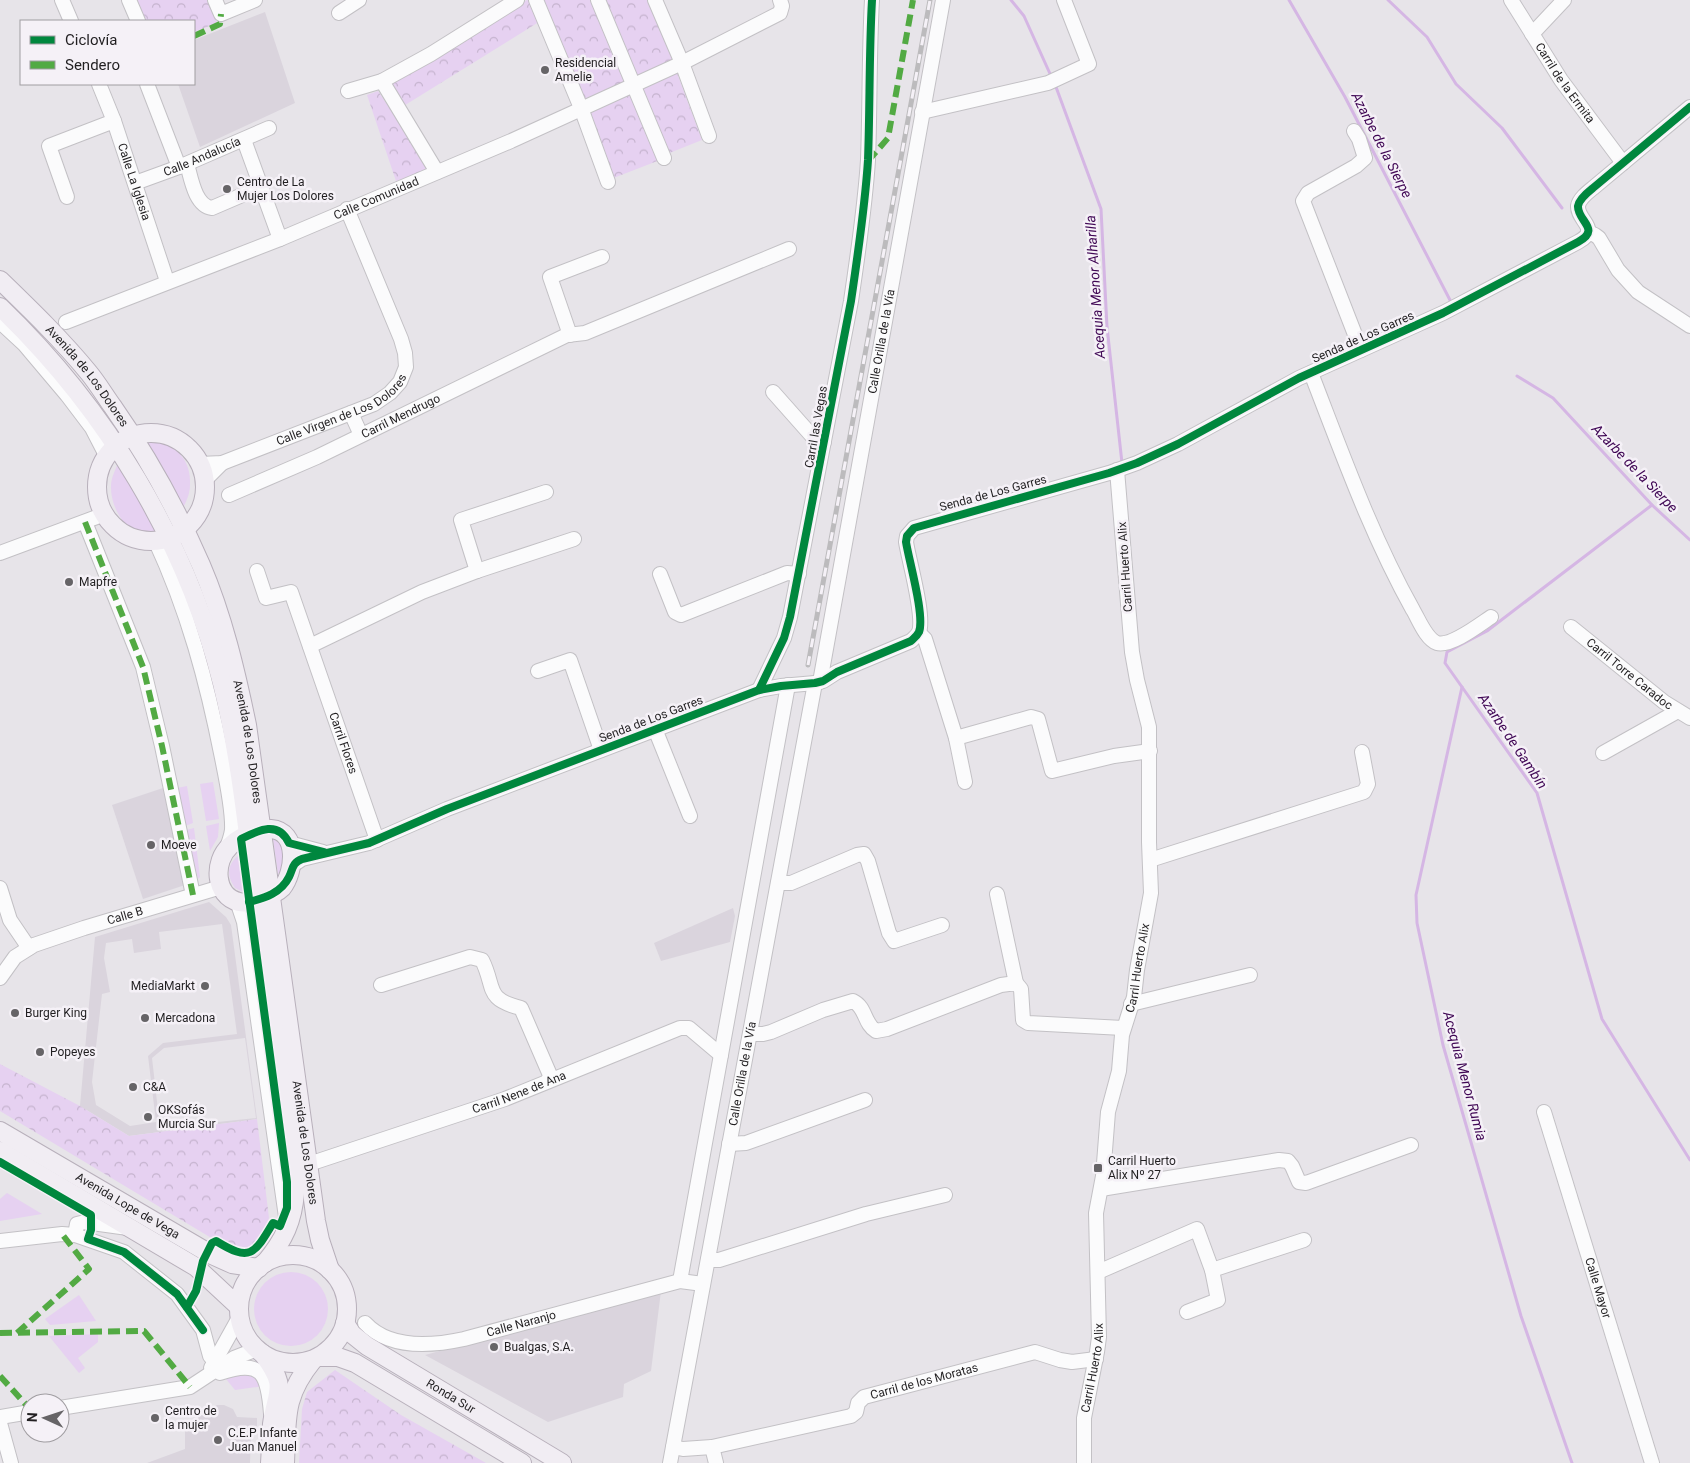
<svg xmlns="http://www.w3.org/2000/svg" width="1690" height="1463" font-family="Roboto,sans-serif">
<style>
.built{fill:#dad4dd;fill-rule:evenodd}
.green{fill:#e6d1f1}
.forest{fill:url(#forest-crowns)}
.lines{fill:none;stroke-linecap:round;stroke-linejoin:round}
.stream{stroke:#d5b6e4;stroke-width:3}
.minor-casing{stroke:#c3c1c5;stroke-width:16}
.major-casing{stroke:#b8b0bb;stroke-width:20}
.minor{stroke:#fbfbfc;stroke-width:14}
.major{stroke:#f1edf3;stroke-width:18}
.rail-casing{stroke:#bcbbbd;stroke-width:5}
.rail{stroke:#f5f1f7;stroke-width:3;stroke-dasharray:9;stroke-linecap:butt}
.quiet{stroke:#52aa43;stroke-width:6;stroke-dasharray:12 6;stroke-linecap:butt}
.cycleway-casing{stroke:#f5f1f7;stroke-width:11}
.cycleway{stroke:#00873e;stroke-width:8}
.poi-dot{fill:#666467;stroke:#f5f1f7;stroke-width:2}
.labels{text-anchor:middle;dominant-baseline:central;stroke-width:5;stroke-linejoin:round;paint-order:stroke}
.poi-label{font-size:12px;fill:#211f21;stroke:#f5f1f7;text-anchor:start}
.street-label{font-size:12px;fill:#211f21;stroke:#f5f1f7}
.water-label{font-size:14px;font-style:italic;fill:#3f0654;stroke:#f5f1f7}
</style>
<defs>
<pattern id="forest-crowns" width="20" height="18" patternUnits="userSpaceOnUse" patternTransform="scale(1.25)"><rect width="20" height="18" fill="#e6d1f1"/><path d="M2 6a3 3 0 1 1 6 0M12 15a3 3 0 1 1 6 0" fill="none" stroke="#c5b3ce"/></pattern>
</defs>
<rect width="100%" height="100%" fill="#e7e4e9"/>
<g class="built">
<polygon points="265,12 295,103 200,147 178,84 194,84 194,40"/>
<polygon points="163,788 185,885 143,899 112,805"/>
<path d="M209 902 226 917 231 925 257 1119 129 1136 80 1106 95 937ZM222 924 237 1034 163 1043 148 1056 156 1122 130 1126 96 1105 92 1082 102 994 110 992 104 958 106 943 132 939 134 953 161 949 159 932ZM245 1038 256 1118 160 1128 152 1058 164 1048Z"/>
<polygon points="733,908 735,916 730,942 661,961 654,943"/>
<polygon points="661,1291 651,1371 624,1384 623,1397 548,1422 425,1355"/>
<polygon points="217,1405 224,1405 233,1409 237,1417 257,1418 257,1431 251,1431 250,1463 147,1463 185,1449 185,1428 199,1428 198,1415 206,1415 208,1411"/>
</g>
<g class="green">
<path d="M149 440C174 441 192 460 190 485 190 493 187 500 183 508L146 442Z"/>
<path d="M118 463 157 533C130 542 110 509 111 486 111 478 115 471 118 463Z"/>
<polygon points="213,782 219,819 206,821 200,784"/>
<polygon points="187,786 193,823 185,826 177,788"/>
<polygon points="219,823 218,837 210,851 206,826"/>
<polygon points="194,828 200,877 198,879 186,830"/>
<path d="M273 839C287 845 284 860 281 872L278 874Z"/>
<path d="M240 854 245 893 235 888C226 875 227 864 240 854Z"/>
<polygon points="7,1193 42,1214 0,1221 0,1199"/>
<circle cx="291" cy="1309" r="37"/>
<polygon points="79,1295 96,1321 50,1325 45,1319"/>
<polygon points="98,1334 98,1342 78,1358 85,1368 79,1373 49,1336"/>
<polygon points="250,1371 264,1386 235,1390 226,1379 232,1373"/>
</g>
<g class="forest">
<polygon points="136,0 208,0 217,23 194,32 194,21 144,21"/>
<polygon points="527,0 533,0 542,20 402,107 390,83"/>
<polygon points="542,0 592,0 626,81 584,101"/>
<polygon points="604,0 648,0 674,59 637,77"/>
<polygon points="677,73 702,140 667,154 640,89"/>
<polygon points="378,91 431,169 396,181 367,95"/>
<polygon points="633,92 660,160 611,179 586,110"/>
<polygon points="0,1064 80,1106 129,1136 257,1119 269,1218 260,1240 254,1247 245,1252 237,1251 223,1245 0,1111"/>
<polygon points="335,1370 401,1415 486,1463 299,1463 302,1409 307,1392"/>
</g>
<g class="lines">
<g class="stream">
<polyline points="1011,0 1024,16 1051,76"/>
<polyline points="1289,0 1345,97 1451,302"/>
<polyline points="1388,0 1427,37 1456,84 1502,128 1562,208"/>
<polyline points="1056,87 1101,209 1107,327 1122,463"/>
<polyline points="1517,376 1553,398 1652,505 1690,540"/>
<polyline points="1652,505 1487,631 1447,652 1445,663 1537,793 1602,1019 1690,1160"/>
<polyline points="1462,687 1416,895 1417,923 1443,1045 1521,1316 1572,1463"/>
</g>
<g class="minor-casing">
<g id="minor">
<polyline points="62,0 71,21"/>
<polyline points="129,0 138,21"/>
<polyline points="215,0 221,14 255,0"/>
<polyline points="536,0 581,108 608,182"/>
<polyline points="598,0 664,158"/>
<polyline points="655,0 682,63 709,136"/>
<path id="s1" d="M1511 0 1561 80 1623 163"/>
<polyline points="339,13 359,0"/>
<polyline points="1532,34 1564,0"/>
<polyline points="382,81 437,172"/>
<path id="s2" d="M99 84 114 121 167 281"/>
<polyline points="147,84 179,167"/>
<polyline points="348,91 382,81 431,54 517,0"/>
<polyline points="922,112 1048,83 1089,64 1064,0"/>
<polyline points="1354,131 1359,139 1365,158 1356,166 1308,193 1303,201 1361,350"/>
<polyline points="244,140 280,239"/>
<path d="M187 164C191 178 195 206 212 208L261 187"/>
<path id="s3" d="M135 183 179 167 269 128"/>
<polyline points="67,197 49,146 114,121"/>
<polyline points="1588,232 1595,235 1599,238 1618,270 1638,292 1690,326"/>
<polyline points="0,322 24,344 67,395 92,428 107,457"/>
<path id="s4" d="M66 322 280 239 511 141 682 63 780 13 782 6 780 0"/>
<polyline points="570,335 550,277 602,257"/>
<path d="M1311 373C1342 453 1371 535 1413 610 1419 620 1426 639 1437 643 1451 647 1479 625 1491 617"/>
<polyline points="773,392 812,436 817,441 824,442"/>
<polyline points="351,413 361,435"/>
<path id="s5" d="M200 464 222 463 374 404 390 393 400 382 406 367 405 353 401 339 347 209"/>
<polyline points="205,480 222,463"/>
<path id="s6" d="M229 495 317 457 567 335 585 333 789 249"/>
<polyline points="85,522 143,667 162,746 193,895"/>
<path d="M155 540C188 611 207 682 222 758 226 778 233 810 232 830 231 837 228 845 225 851"/>
<polyline points="0,553 105,514"/>
<path id="s7" d="M257 571 266 598 291 592 377 840"/>
<polyline points="477,571 461,520 546,492"/>
<polyline points="660,574 675,612 681,615 787,573 799,574"/>
<path id="s8" d="M1571 627 1664 702 1690 718"/>
<polyline points="919,633 925,639 956,738 1031,717 1038,719 1052,771 1114,756 1150,751"/>
<polyline points="310,646 422,592 477,571 574,539"/>
<polyline points="538,671 570,660 601,750"/>
<path id="s9" d="M820 682 943 0"/>
<path d="M759 690 784 638 790 617 851 301C858 254 865 207 868 160 870 107 869 53 872 0"/>
<polyline points="655,729 690,816"/>
<polyline points="956,738 965,782"/>
<polyline points="1603,753 1678,711"/>
<polyline points="289,843 323,852"/>
<polyline points="1150,860 1364,792 1368,784 1362,752"/>
<path d="M293 865 302 859 369 843 447 809 759 690 781 686 815 683 823 681 837 672 911 641C914 638 917 636 919 632 925 616 909 561 906 542L907 536 914 528 1109 473 1137 463 1178 444 1299 378 1443 313 1578 242C1602 229 1577 221 1578 206 1579 199 1588 192 1593 188L1690 107"/>
<polyline points="778,883 791,883 857,855 864,854 868,861 889,933 894,941 942,925"/>
<polyline points="0,888 10,920 29,948"/>
<polyline points="997,894 1016,983"/>
<polyline points="237,901 244,922 287,1224"/>
<path id="s10" d="M0 978 15 957 34 945 84 928 221 887"/>
<path d="M381 985 470 957 482 960C496 988 484 999 521 1008L550 1075 548 1081"/>
<polyline points="1131,1004 1250,975"/>
<path d="M750 1034H763L771 1032 823 1010 853 1001C866 1007 864 1024 876 1031L887 1029 1001 985 1016 983 1021 989 1023 1020 1028 1023 1123 1028"/>
<path id="s11" d="M1544 1112 1652 1463"/>
<polyline points="729,1144 746,1143 865,1100"/>
<path id="s12" d="M309 1164 505 1099 680 1028H689L721 1055"/>
<polyline points="1101,1189 1279,1160 1288,1161 1292,1166 1299,1182 1306,1183 1411,1145"/>
<polyline points="75,1235 77,1224 85,1222 128,1228"/>
<polyline points="0,1241 62,1234 75,1235 124,1252 177,1294 203,1330 210,1356 215,1362"/>
<polyline points="708,1260 719,1260 866,1214 945,1195"/>
<polyline points="1212,1270 1304,1240"/>
<polyline points="1098,1272 1197,1229 1212,1270 1218,1300 1187,1312"/>
<polyline points="680,1281 788,685"/>
<path id="s13" d="M365 1323C389 1349 432 1346 464 1339L680 1281 703 1284"/>
<polyline points="211,1368 240,1316"/>
<path d="M220 1373C263 1358 268 1375 271 1414"/>
<polyline points="60,1408 190,1387 234,1358 257,1349"/>
<polyline points="0,1417 30,1412"/>
<polyline points="0,1423 11,1463"/>
<path id="s14" d="M673 1447 683 1449 712 1447 851 1416 856 1412 858 1403 864 1397 1035 1352 1060 1360 1072 1362 1096 1359"/>
<polyline points="712,1447 716,1463"/>
<path id="s15" d="M670 1463 815 683"/>
<path id="s16" d="M1084 1463V1418L1097 1352 1099 1337 1096 1213 1103 1176 1108 1112 1119 1071 1122 1035 1134 997 1137 970 1151 893 1149 842V727L1137 680 1132 652 1117 470"/>
</g>
</g>
<g class="major-casing">
<g id="major">
<path id="s17" d="M0 280C31 310 62 340 89 373 98 384 105 396 113 407 148 457 177 510 201 565 223 616 236 672 247 725L316 1221 320 1240 330 1270"/>
<path d="M0 307C106 409 186 540 222 683 242 764 249 848 260 930 268 985 275 1041 283 1096 287 1128 292 1160 295 1192 293 1221 284 1240 265 1263"/>
<circle cx="151" cy="487" r="54"/>
<path d="M271 829C299 831 295 872 282 888 277 893 269 896 262 898 255 901 247 904 239 902 214 896 213 861 230 846 240 836 257 831 271 829Z"/>
<path id="s18" d="M0 1131 212 1255 232 1264 259 1268"/>
<polyline points="0,1151 196,1267 239,1307"/>
<circle cx="293" cy="1309" r="54"/>
<path id="s19" d="M345 1323 352 1334 367 1346 562 1463"/>
<path d="M263 1354C288 1388 277 1388 272 1424 271 1437 271 1450 270 1463"/>
<polyline points="319,1357 338,1357 355,1363 522,1463"/>
<path d="M285 1463C287 1418 283 1397 313 1360"/>
</g>
</g>
<use href="#minor" class="minor"/>
<use href="#major" class="major"/>
<g class="rail-casing">
<polyline id="rail" points="808,665 930,0"/>
</g>
<use href="#rail" class="rail"/>
<g class="quiet">
<polyline points="194,36 220,24 221,14"/>
<polyline points="868,161 888,138 913,0"/>
<polyline points="85,522 143,667 162,746 193,895"/>
<polyline points="0,1333 144,1331 190,1387"/>
<polyline points="17,1333 89,1269 62,1234"/>
<polyline points="0,1376 30,1409"/>
</g>
<g class="cycleway-casing">
<g id="cycleway">
<path d="M759 690 784 638 790 617 851 301C858 254 865 207 868 160 870 107 869 53 872 0"/>
<path d="M249 902C265 898 281 893 289 877 293 869 292 863 302 859L369 843 447 809 759 690 781 686 815 683 823 681 837 672 911 641C914 638 917 636 919 632 925 616 909 561 906 542L907 536 914 528 1109 473 1137 463 1178 444 1299 378 1443 313 1578 242C1602 229 1577 221 1578 206 1579 199 1588 192 1593 188L1690 107"/>
<polyline points="0,1162 91,1215 91,1230 88,1239 124,1252 177,1294 203,1330"/>
<path d="M187 1307 196 1291 203 1261 212 1243 216 1241C250 1262 254 1255 273 1223L280 1226 287 1208V1182L241 839C259 830 278 820 289 843L324 852"/>
</g>
</g>
<use href="#cycleway" class="cycleway"/>
</g>
<g class="poi-dot">
<circle cx="545" cy="70" r="5"/>
<circle cx="227" cy="189" r="5"/>
<circle cx="69" cy="582" r="5"/>
<circle cx="151" cy="845" r="5"/>
<circle cx="205" cy="986" r="5"/>
<circle cx="15" cy="1013" r="5"/>
<circle cx="145" cy="1018" r="5"/>
<circle cx="40" cy="1052" r="5"/>
<circle cx="133" cy="1087" r="5"/>
<circle cx="148" cy="1117" r="5"/>
<rect x="1093" y="1163" width="10" height="10" rx="2.5"/>
<circle cx="494" cy="1347" r="5"/>
<circle cx="155" cy="1418" r="5"/>
<circle cx="218" cy="1440" r="5"/>
</g>
<g class="labels">
<g class="poi-label">
<text x="555" y="63">Residencial<tspan x="555" dy="14">Amelie</tspan></text>
<text x="237" y="182">Centro de La<tspan x="237" dy="14">Mujer Los Dolores</tspan></text>
<text x="79" y="582">Mapfre</text>
<text x="161" y="845">Moeve</text>
<text x="195" y="986" text-anchor="end">MediaMarkt</text>
<text x="25" y="1013">Burger King</text>
<text x="155" y="1018">Mercadona</text>
<text x="50" y="1052">Popeyes</text>
<text x="143" y="1087">C&amp;A</text>
<text x="158" y="1110">OKSofás<tspan x="158" dy="14">Murcia Sur</tspan></text>
<text x="1108" y="1161">Carril Huerto<tspan x="1108" dy="14">Alix Nº 27</tspan></text>
<text x="504" y="1347">Bualgas, S.A.</text>
<text x="165" y="1411">Centro de<tspan x="165" dy="14">la mujer</tspan></text>
<text x="228" y="1433">C.E.P Infante<tspan x="228" dy="14">Juan Manuel</tspan></text>
</g>
<g class="street-label">
<text stroke="none"><textPath href="#s1" startOffset="99">Carril de la Ermita</textPath></text>
<text stroke="none"><textPath href="#s3" startOffset="72">Calle Andalucía</textPath></text>
<text stroke="none"><textPath href="#s2" startOffset="104">Calle La Iglesia</textPath></text>
<text stroke="none"><textPath href="#s4" startOffset="334">Calle Comunidad</textPath></text>
<text transform="translate(1363 337) rotate(-24)">Senda de Los Garres</text>
<text stroke="none"><textPath href="#s9" startOffset="346">Calle Orilla de la Vía</textPath></text>
<text stroke="none"><textPath href="#s17" startOffset="130">Avenida de Los Dolores</textPath></text>
<text stroke="none"><textPath href="#s5" startOffset="154">Calle Virgen de Los Dolores</textPath></text>
<text stroke="none"><textPath href="#s6" startOffset="189">Carril Mendrugo</textPath></text>
<text transform="translate(816 427) rotate(-80)">Carril las Vegas</text>
<text transform="translate(993 493) rotate(-15)">Senda de Los Garres</text>
<text transform="translate(1125 567) rotate(-94)">Carril Huerto Alix</text>
<text stroke="none"><textPath href="#s8" startOffset="75">Carril Torre Caradoc</textPath></text>
<text transform="translate(651 719) rotate(-21)">Senda de Los Garres</text>
<text stroke="none"><textPath href="#s17" startOffset="535">Avenida de Los Dolores</textPath></text>
<text stroke="none"><textPath href="#s7" startOffset="214">Carril Flores</textPath></text>
<text stroke="none"><textPath href="#s10" startOffset="144">Calle B</textPath></text>
<text stroke="none"><textPath href="#s16" startOffset="501">Carril Huerto Alix</textPath></text>
<text stroke="none"><textPath href="#s15" startOffset="396">Calle Orilla de la Vía</textPath></text>
<text stroke="none"><textPath href="#s12" startOffset="222">Carril Nene de Ana</textPath></text>
<text stroke="none"><textPath href="#s17" startOffset="940">Avenida de Los Dolores</textPath></text>
<text stroke="none"><textPath href="#s18" startOffset="148">Avenida Lope de Vega</textPath></text>
<text stroke="none"><textPath href="#s11" startOffset="184">Calle Mayor</textPath></text>
<text stroke="none"><textPath href="#s13" startOffset="164">Calle Naranjo</textPath></text>
<text stroke="none"><textPath href="#s16" startOffset="96">Carril Huerto Alix</textPath></text>
<text stroke="none"><textPath href="#s14" startOffset="268">Carril de los Moratas</textPath></text>
<text stroke="none"><textPath href="#s19" startOffset="130">Ronda Sur</textPath></text>
</g>
<g class="water-label">
<text transform="translate(1382 145) rotate(63)">Azarbe de la Sierpe</text>
<text transform="translate(1095 287) rotate(-94)">Acequia Menor Alharilla</text>
<text transform="translate(1635 468) rotate(46)">Azarbe de la Sierpe</text>
<text transform="translate(1513 741) rotate(56)">Azarbe de Gambín</text>
<text transform="translate(1465 1076) rotate(75)">Acequia Menor Rumia</text>
</g>
</g>
<rect x="20" y="20" width="175" height="65" fill="#f5f1f7" stroke="#a09da1"/>
<rect x="30" y="36" width="25" height="8" fill="#00873e" stroke="#a09da1"/>
<text x="65" y="45" font-size="15" fill="#211f21">Ciclovía</text>
<rect x="30" y="61" width="25" height="8" fill="#52aa43" stroke="#a09da1"/>
<text x="65" y="70" font-size="15" fill="#211f21">Sendero</text>
<g transform="translate(45 1418) rotate(273)"><circle r="24" fill="#f5f1f7" stroke="#a09da1"/>
<path d="M0-4L9 19L0 12L-9 19Z" fill="#666467"/>
<text y="-8" font-size="14" font-weight="bold" text-anchor="middle" fill="#211f21">N</text>
</g>
</svg>
